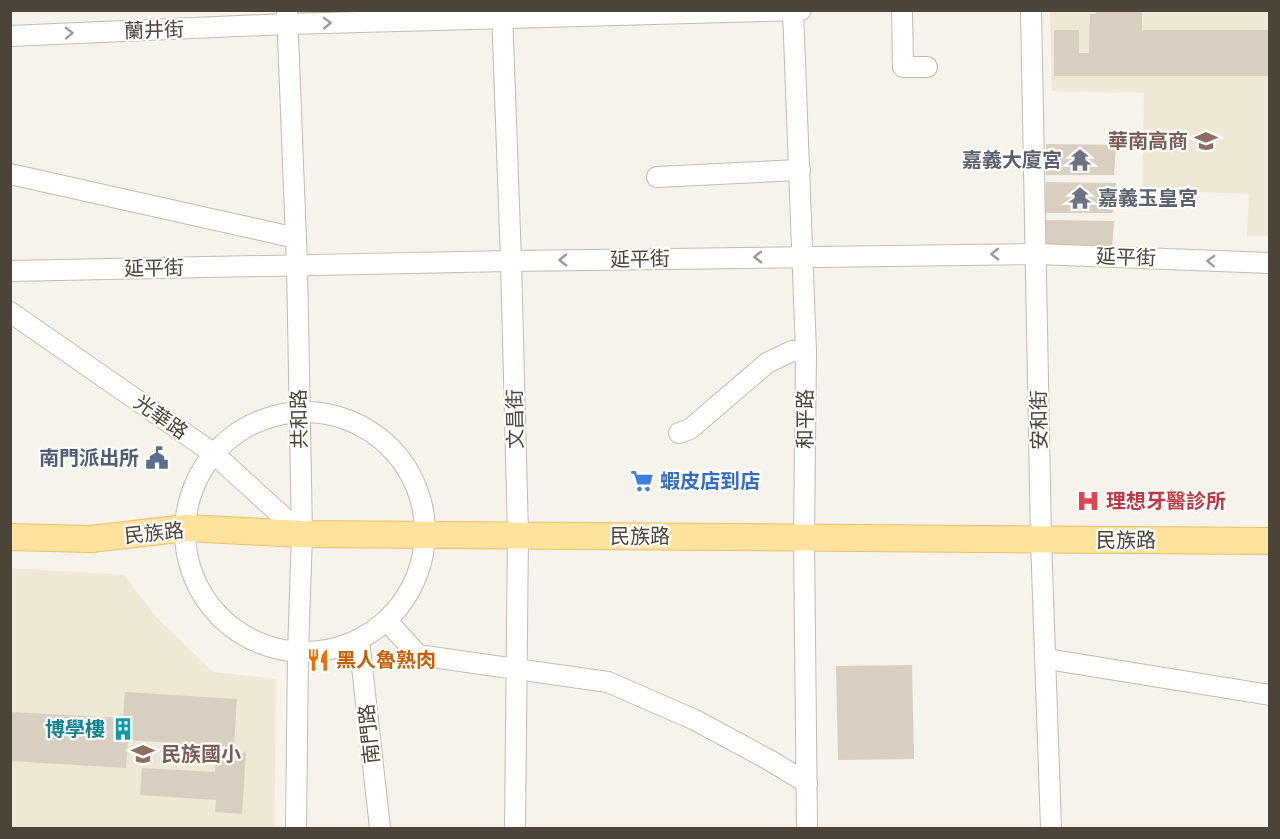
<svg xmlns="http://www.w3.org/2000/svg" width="1280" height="839" font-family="Helvetica,'Noto Sans TC',sans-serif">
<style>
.education{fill:#efe8d6}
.green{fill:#d2eab5}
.building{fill:#d8cfc1}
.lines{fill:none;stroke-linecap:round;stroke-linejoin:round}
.minor-casing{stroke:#c2bbae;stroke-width:22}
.major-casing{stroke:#e6c16a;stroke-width:28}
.minor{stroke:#fff;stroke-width:20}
.major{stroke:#ffe39c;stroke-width:26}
.oneway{stroke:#9c9892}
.labels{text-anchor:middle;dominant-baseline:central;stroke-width:4.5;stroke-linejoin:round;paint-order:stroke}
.street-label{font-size:20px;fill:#4b4439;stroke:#fff}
.education-label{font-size:20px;font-weight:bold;fill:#785e54;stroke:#fff;text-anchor:end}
.worship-label{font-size:20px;font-weight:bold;fill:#5b616d;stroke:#fff;text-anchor:end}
.service-label{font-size:20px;font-weight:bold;fill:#4e5e75;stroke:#fff;text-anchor:end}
.shop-label{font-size:20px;font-weight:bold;fill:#366cbe;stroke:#fff;text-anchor:start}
.health-label{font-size:20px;font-weight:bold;fill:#be3a42;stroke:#fff;text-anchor:start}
.food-label{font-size:20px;font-weight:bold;fill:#c56008;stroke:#fff;text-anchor:start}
.culture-label{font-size:20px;font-weight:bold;fill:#0d838f;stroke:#fff;text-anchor:end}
</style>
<rect width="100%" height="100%" fill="#f6f3ec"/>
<g class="education">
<polygon points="1050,11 1269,11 1269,236 1247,236 1249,194 1142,190 1144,93 1052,91"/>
<polygon points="10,568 124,575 157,618 213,672 276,679 275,828 11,828"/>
</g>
<polygon class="green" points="487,10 296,17 296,11"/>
<g class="building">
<polygon points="1096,10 1142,10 1142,30 1270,30 1270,76 1054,76 1054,30 1079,30 1079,53 1089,53 1090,14 1096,14"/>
<polygon points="1046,144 1116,145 1114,175 1046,175"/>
<polygon points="1046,182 1116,183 1113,213 1045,213"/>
<polygon points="1044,220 1114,221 1112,250 1044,250"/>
<polygon points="912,665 914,759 838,760 836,666"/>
<polygon points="125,692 237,699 234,747 128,740 126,768 10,761 10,712 123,718"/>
<polygon points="217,751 246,753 242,814 215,812 216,800 140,795 142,768 215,772"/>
</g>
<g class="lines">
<g class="minor-casing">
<g id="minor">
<polyline points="287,10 297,265 302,534 298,652 296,828"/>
<polyline points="502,10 511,261 518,535 515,828"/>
<polyline points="793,10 806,352 804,538 807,828"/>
<polyline points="902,10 903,67 927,67"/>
<polyline points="1031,10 1041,539 1051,828"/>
<polyline points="10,36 287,24 801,10"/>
<polyline points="10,174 296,238"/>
<polyline points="657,177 800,170"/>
<polyline points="10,271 511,261 1037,254 1270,263"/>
<polyline points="10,312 213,453 302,534"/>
<circle cx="305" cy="532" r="120"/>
<polyline points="679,433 690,429 767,363 792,351 806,352"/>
<polyline points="387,621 418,655 608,682 695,720 771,761 807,783"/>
<polyline points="359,640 380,828"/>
<polyline points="1047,659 1270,695"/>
</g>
</g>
<g class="major-casing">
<polyline id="major" points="10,537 91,539 186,528 302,534 1270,541"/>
</g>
<use href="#minor" class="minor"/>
<use href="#major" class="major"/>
</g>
<defs><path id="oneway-chevron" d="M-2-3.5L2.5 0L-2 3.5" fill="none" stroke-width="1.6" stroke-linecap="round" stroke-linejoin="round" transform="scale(1.5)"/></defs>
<g class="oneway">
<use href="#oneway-chevron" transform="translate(327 23) rotate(-2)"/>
<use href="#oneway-chevron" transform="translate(69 33) rotate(-2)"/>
<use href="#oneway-chevron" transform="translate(995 254) rotate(179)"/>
<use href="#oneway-chevron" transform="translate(758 257) rotate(179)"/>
<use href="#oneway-chevron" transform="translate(563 260) rotate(179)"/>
<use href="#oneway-chevron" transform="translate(1211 261) rotate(-178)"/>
</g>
<defs>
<g id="school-bare" transform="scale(1.8)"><path d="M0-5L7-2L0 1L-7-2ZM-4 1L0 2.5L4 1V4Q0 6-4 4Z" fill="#8d6e63" stroke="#fff" stroke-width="2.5" paint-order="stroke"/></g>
<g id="temple-bare" transform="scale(1.8)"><path d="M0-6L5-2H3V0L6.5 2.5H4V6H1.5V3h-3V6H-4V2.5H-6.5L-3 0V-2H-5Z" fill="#6b7280" stroke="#fff" stroke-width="2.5" paint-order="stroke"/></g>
<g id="civic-bare" transform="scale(1.8)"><path d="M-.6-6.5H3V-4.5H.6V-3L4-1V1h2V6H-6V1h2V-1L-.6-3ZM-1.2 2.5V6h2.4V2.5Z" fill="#5c6f8a" stroke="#fff" stroke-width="2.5" paint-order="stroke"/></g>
<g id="supermarket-bare" transform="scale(1.8)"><path d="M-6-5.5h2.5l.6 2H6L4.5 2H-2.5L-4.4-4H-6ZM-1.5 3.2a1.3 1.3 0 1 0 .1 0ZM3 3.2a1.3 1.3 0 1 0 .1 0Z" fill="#3f7fe0" stroke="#fff" stroke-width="2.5" paint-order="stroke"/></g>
<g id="hospital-bare" transform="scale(1.8)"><path d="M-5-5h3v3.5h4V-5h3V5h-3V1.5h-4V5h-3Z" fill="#e0444e" stroke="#fff" stroke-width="2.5" paint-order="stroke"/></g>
<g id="restaurant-bare" transform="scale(1.8)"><path d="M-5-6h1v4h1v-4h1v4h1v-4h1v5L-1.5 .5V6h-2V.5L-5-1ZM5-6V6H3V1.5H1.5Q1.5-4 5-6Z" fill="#e8710a" stroke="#fff" stroke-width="2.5" paint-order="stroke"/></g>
<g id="building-bare" transform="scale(1.8)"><path d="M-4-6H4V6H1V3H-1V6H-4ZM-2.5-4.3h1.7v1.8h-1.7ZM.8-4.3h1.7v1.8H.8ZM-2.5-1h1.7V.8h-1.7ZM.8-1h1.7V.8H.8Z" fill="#0f9aa8" stroke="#fff" stroke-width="2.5" paint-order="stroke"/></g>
</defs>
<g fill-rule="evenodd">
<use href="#school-bare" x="1206" y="141"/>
<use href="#temple-bare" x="1080" y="160"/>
<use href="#temple-bare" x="1080" y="198"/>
<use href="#civic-bare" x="157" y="458"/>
<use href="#supermarket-bare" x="642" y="481"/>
<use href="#hospital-bare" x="1088" y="501"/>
<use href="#restaurant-bare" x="318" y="660"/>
<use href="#building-bare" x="123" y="729"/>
<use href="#school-bare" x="143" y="754"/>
</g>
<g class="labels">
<g class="street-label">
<text transform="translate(154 30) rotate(-2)">蘭井街</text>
<text transform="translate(1126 257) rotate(2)">延平街</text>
<text transform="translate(640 259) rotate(-1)">延平街</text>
<text transform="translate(154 268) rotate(-1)">延平街</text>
<text transform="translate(161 417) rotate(35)">光華路</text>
<text transform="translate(299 419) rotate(-91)">共和路</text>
<text transform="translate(515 419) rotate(-91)">文昌街</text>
<text transform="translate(805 419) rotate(-90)">和平路</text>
<text transform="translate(1039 420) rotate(-91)">安和街</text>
<text transform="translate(154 533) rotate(-6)">民族路</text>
<text x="640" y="536">民族路</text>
<text x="1126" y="540">民族路</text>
<text transform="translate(369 734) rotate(-96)">南門路</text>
</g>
<g class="education-label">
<text x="1188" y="141">華南高商</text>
<text x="161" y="754" text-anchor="start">民族國小</text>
</g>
<g class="worship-label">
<text x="1062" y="160">嘉義大廈宮</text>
<text x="1098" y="198" text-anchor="start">嘉義玉皇宮</text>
</g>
<g class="service-label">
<text x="139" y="458">南門派出所</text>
</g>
<g class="shop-label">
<text x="660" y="481">蝦皮店到店</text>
</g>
<g class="health-label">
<text x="1106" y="501">理想牙醫診所</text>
</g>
<g class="food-label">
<text x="336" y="660">黑人魯熟肉</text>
</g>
<g class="culture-label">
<text x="105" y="729">博學樓</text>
</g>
</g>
<rect width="1280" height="839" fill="none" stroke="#4b4439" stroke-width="24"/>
</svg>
